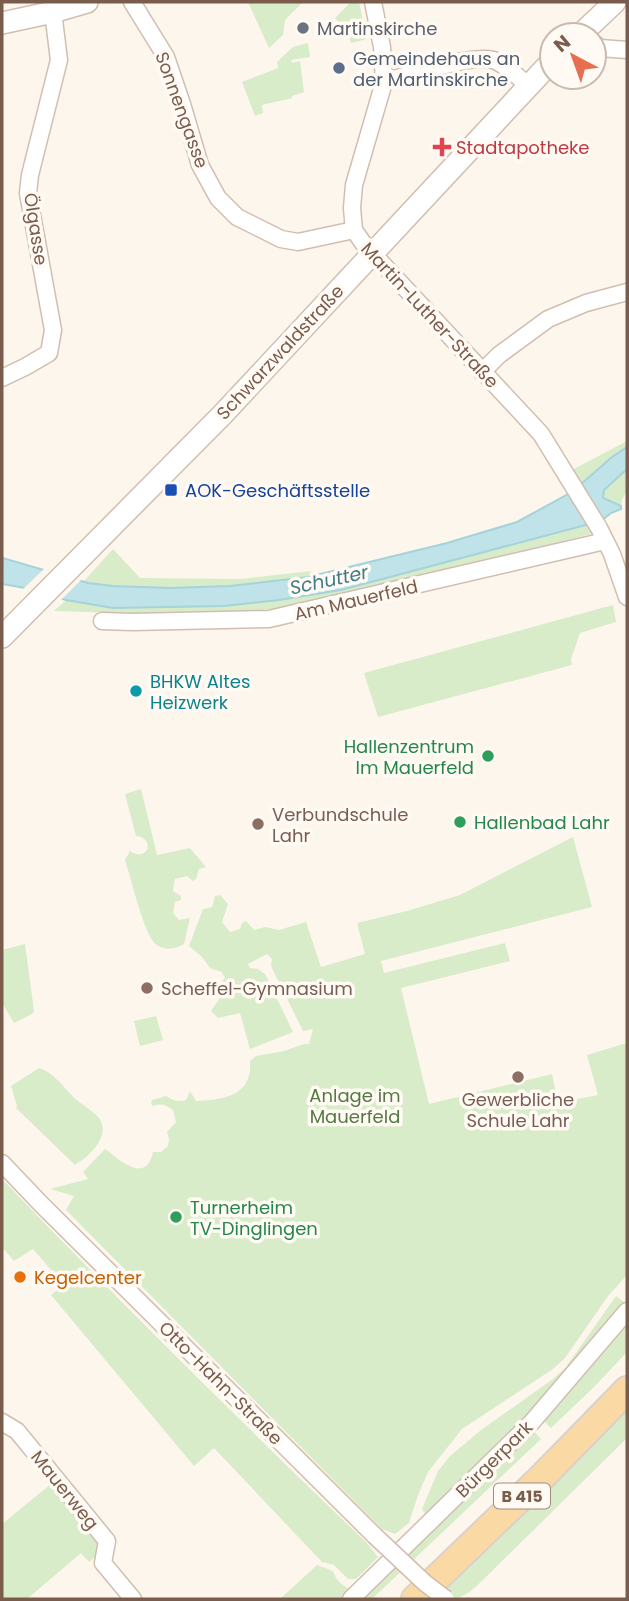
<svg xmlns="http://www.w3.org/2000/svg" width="629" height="1601" font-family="Poppins,sans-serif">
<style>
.green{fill:#d8ecc9}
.water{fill:#bfe3e8;stroke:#a5d3da;stroke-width:2}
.pier{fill:#fdf6ec}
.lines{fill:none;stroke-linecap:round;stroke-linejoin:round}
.minor-casing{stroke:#d1beb0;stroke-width:19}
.tertiary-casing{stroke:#d1beb0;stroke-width:24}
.primary-casing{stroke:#dad1cd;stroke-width:30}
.minor{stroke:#fff;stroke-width:16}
.tertiary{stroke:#fff;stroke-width:21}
.primary{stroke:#fbd9a5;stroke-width:26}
.minor-bridge-casing{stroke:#d1beb0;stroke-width:19;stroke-linecap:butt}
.minor-bridge{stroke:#fff;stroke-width:16}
.worship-dot{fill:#6b7280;stroke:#fffaf3;stroke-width:2.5}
.service-dot{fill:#5c6f8a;stroke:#fffaf3;stroke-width:2.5}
.health-dot{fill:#e0444e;stroke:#fffaf3;stroke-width:2.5}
.transit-dot{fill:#1a4fb4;stroke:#fffaf3;stroke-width:2.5}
.culture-dot{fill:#0f9aa8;stroke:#fffaf3;stroke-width:2.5}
.leisure-dot{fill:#2e9e5b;stroke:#fffaf3;stroke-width:2.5}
.education-dot{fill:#8d6e63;stroke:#fffaf3;stroke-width:2.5}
.food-dot{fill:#e8710a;stroke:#fffaf3;stroke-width:2.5}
.labels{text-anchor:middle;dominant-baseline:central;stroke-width:7;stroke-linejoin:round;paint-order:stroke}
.shield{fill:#fffaf3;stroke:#a28b7f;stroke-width:2}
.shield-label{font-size:16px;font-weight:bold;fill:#7a5c4d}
.worship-label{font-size:18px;fill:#5b616d;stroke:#fffaf3;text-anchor:start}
.service-label{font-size:18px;fill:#4e5e75;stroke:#fffaf3;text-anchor:start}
.street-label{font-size:18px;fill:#7a5c4d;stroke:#fffaf3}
.health-label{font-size:18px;fill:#be3a42;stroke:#fffaf3;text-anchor:start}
.transit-label{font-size:18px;fill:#164399;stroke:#fffaf3;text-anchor:start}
.culture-label{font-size:18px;fill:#0d838f;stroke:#fffaf3;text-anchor:start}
.leisure-label{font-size:18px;fill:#27864d;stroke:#fffaf3;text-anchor:start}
.education-label{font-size:18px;fill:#785e54;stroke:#fffaf3;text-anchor:start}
.park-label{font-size:18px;fill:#537a41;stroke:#fffaf3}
.food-label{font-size:18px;fill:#c56008;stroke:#fffaf3;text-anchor:start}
.water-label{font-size:19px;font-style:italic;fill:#437c86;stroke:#fffaf3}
</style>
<rect width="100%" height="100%" fill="#fdf6ec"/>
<g class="green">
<polygon points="248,2 303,2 285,20 283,35 269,48"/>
<polygon points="351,2 359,2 367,39 351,43 348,31 335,18"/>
<polygon points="308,43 310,57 291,60 292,63 300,61 304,92 292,96 292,98 262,105 263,113 255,116 242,82 278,68 277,62 293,47"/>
<polygon points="627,441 627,447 612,457 581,485 572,470"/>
<polygon points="627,469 627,490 622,500 621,506 603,498 604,489"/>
<polygon points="590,525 594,532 590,534 460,568 326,600 274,609 191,615 54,611 66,600 113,608 224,606 279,600 341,590"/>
<polygon points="113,549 140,578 240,579 311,571 308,577 230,586 171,588 113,586 88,583 84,581"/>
<polygon points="613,605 616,622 580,633 571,659 572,665 378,717 364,673"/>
<path d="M141 789 157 855 190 848 206 867 199 869 196 879 193 881 187 876 175 879 173 891 181 896V900L175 902 173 913 179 920 190 918 184 944C175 949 166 951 157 945 144 937 131 877 125 860L130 851C147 863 157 839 136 836L125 794Z"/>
<path d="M573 837 592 907 381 961 384 973 505 943 510 961 401 988 429 1104 552 1074 558 1103 598 1095 587 1055 627 1043V1275L608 1296 565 1358 553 1369 462 1429 428 1472 418 1495 409 1523 395 1534 382 1529 66 1210 74 1196 50 1189 88 1179 83 1172 105 1149C120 1160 146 1185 153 1152H161L168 1146 169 1139 167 1132 176 1122 173 1110C166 1105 161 1103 153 1106L151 1104 152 1100 166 1096C174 1101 178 1102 186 1100L190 1091 196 1101C224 1100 253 1095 250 1061L256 1056 284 1051 304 1044H309L313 1029 303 1031 271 966 272 959 267 954 248 964 250 968 258 969 265 974 293 1032 250 1049 240 1013 218 1018 211 1011 220 998 219 985 225 978 222 972 210 968 202 957 189 946 203 909 212 907 215 896 220 895 228 904 222 922 230 932 240 929 242 923 246 921 254 930 265 927 279 930 306 922 321 967 365 954 357 923 407 911 460 895Z"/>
<polygon points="25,944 34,1011 32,1014 14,1023 2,1003 2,950"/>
<polygon points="156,1016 163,1040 140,1046 134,1021"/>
<path d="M39 1068C53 1072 62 1085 72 1096 80 1104 91 1109 98 1117 113 1134 89 1157 75 1165L16 1108 17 1106 11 1086Z"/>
<path d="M2 1179C121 1303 243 1424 367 1543L378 1557 356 1579H348L334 1565 322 1562 214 1448 194 1466 189 1460 51 1295 64 1285 33 1249 14 1261 2 1247Z"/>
<polygon points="616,1296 624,1302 541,1403 426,1515 422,1509 438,1471 449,1457 481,1430 553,1379 566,1367"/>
<polygon points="627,1318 627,1352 595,1386 551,1428 542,1419"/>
<path d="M627 1406V1438L488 1575C463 1599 463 1599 430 1599Z"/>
<polygon points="532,1429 541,1439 372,1599 359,1599"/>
<polygon points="51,1484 102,1543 102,1551 89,1562 81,1553 27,1599 2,1599 2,1524"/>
<path d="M317 1565 333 1571C336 1581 342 1585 351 1590L342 1599H280Z"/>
</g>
<polygon class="water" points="627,447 627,469 604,490 603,498 621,506 621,509 611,513 601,521 341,590 279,600 224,606 113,608 66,600 25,588 2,584 3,558 88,583 113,586 171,588 230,586 308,577 447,543 517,522 572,492 612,457"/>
<polygon class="pier" points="46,567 83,578 59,602 21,591"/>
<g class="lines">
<g class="minor-casing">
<g id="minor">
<polyline points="132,2 166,57 182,104 200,165 218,198 237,217 281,239 298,242 354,230"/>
<polyline points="373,2 382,47 384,82 354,185 352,208 354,230 363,243 541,434 599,528 612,554 627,597"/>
<polyline points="594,43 600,48 627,50"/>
<path d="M384 82C407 75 472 54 493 60 504 63 519 78 529 86"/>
<polyline points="482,372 499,355 548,319 586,303 627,292"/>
<polyline points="2,378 25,367 49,353 53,330 28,193 30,175 59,60 53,12"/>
<polyline points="102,621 133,622 269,619 605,541"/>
<polyline points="2,1163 41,1204 375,1536"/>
<polyline points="2,1422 17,1431 107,1541 103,1563 133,1599"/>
<polyline points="351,1599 532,1422 627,1311"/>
</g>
</g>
<g class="tertiary-casing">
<g id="tertiary">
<polyline points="2,23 53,12 87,2"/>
<polyline points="580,35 615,2"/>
<polyline points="2,637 223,414 552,61"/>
</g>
</g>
<g class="primary-casing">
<polyline id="primary" points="415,1599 541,1478 627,1390"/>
</g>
<use href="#minor" class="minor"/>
<use href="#tertiary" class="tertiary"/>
<use href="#primary" class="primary"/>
<g class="minor-bridge-casing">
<polyline id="minor-bridge" points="375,1536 425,1583 446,1599"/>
</g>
<use href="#minor-bridge" class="minor-bridge"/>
</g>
<circle class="worship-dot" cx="303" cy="28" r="7"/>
<circle class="service-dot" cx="339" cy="68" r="7"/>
<path class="health-dot" d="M438.5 136.5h7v7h7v7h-7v7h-7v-7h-7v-7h7z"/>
<rect class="transit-dot" x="164" y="483" width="14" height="14" rx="3.5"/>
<circle class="culture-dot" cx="136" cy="691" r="7"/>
<g class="leisure-dot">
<circle cx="488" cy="756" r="7"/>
<circle cx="460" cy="822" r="7"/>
<circle cx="176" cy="1217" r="7"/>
</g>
<g class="education-dot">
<circle cx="258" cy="824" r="7"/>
<circle cx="147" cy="988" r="7"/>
<circle cx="518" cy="1077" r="7"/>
</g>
<circle class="food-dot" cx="20" cy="1277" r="7"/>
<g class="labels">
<rect class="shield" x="494" y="1483.5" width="56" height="25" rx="5"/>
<g class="shield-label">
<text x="522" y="1496">B 415</text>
</g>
<g class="worship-label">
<text x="317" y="28">Martinskirche</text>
</g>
<g class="service-label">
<text x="353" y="58">Gemeindehaus an<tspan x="353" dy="21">der Martinskirche</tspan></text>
</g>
<g class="street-label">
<text transform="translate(182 110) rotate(70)">Sonnengasse</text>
<text transform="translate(36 229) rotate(81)">Ölgasse</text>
<text transform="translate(430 315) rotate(47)">Martin-Luther-Straße</text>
<text transform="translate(280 352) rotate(-47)">Schwarzwaldstraße</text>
<text transform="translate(356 600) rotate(-13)">Am Mauerfeld</text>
<text transform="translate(221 1383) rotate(45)">Otto-Hahn-Straße</text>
<text transform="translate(494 1459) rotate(-45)">Bürgerpark</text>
<text transform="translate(65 1490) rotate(51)">Mauerweg</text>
</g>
<g class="health-label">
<text x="456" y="147">Stadtapotheke</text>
</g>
<g class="transit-label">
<text x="185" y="490">AOK-Geschäftsstelle</text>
</g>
<g class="culture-label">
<text x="150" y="681">BHKW Altes<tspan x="150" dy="21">Heizwerk</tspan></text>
</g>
<g class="leisure-label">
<text x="474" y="746" text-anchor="end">Hallenzentrum<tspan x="474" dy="21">Im Mauerfeld</tspan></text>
<text x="474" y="822">Hallenbad Lahr</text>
<text x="190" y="1207">Turnerheim<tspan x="190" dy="21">TV-Dinglingen</tspan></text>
</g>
<g class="education-label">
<text x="272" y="814">Verbundschule<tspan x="272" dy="21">Lahr</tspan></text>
<text x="161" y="988">Scheffel-Gymnasium</text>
<text x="518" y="1099" text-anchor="middle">Gewerbliche<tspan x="518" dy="21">Schule Lahr</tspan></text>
</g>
<g class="park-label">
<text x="355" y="1095">Anlage im<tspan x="355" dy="21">Mauerfeld</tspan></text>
</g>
<g class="food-label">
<text x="34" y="1277">Kegelcenter</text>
</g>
<g class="water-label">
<text transform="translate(329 580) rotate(-12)">Schutter</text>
</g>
</g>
<rect width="629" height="1601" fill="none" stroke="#7a5c4d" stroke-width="7"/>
<g transform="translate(573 56) rotate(319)"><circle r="33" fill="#fffaf3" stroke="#cabbb1" stroke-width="2"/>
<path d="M0-5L12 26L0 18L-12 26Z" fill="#e76f51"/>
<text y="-10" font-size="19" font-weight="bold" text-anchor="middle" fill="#7a5c4d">N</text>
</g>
</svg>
